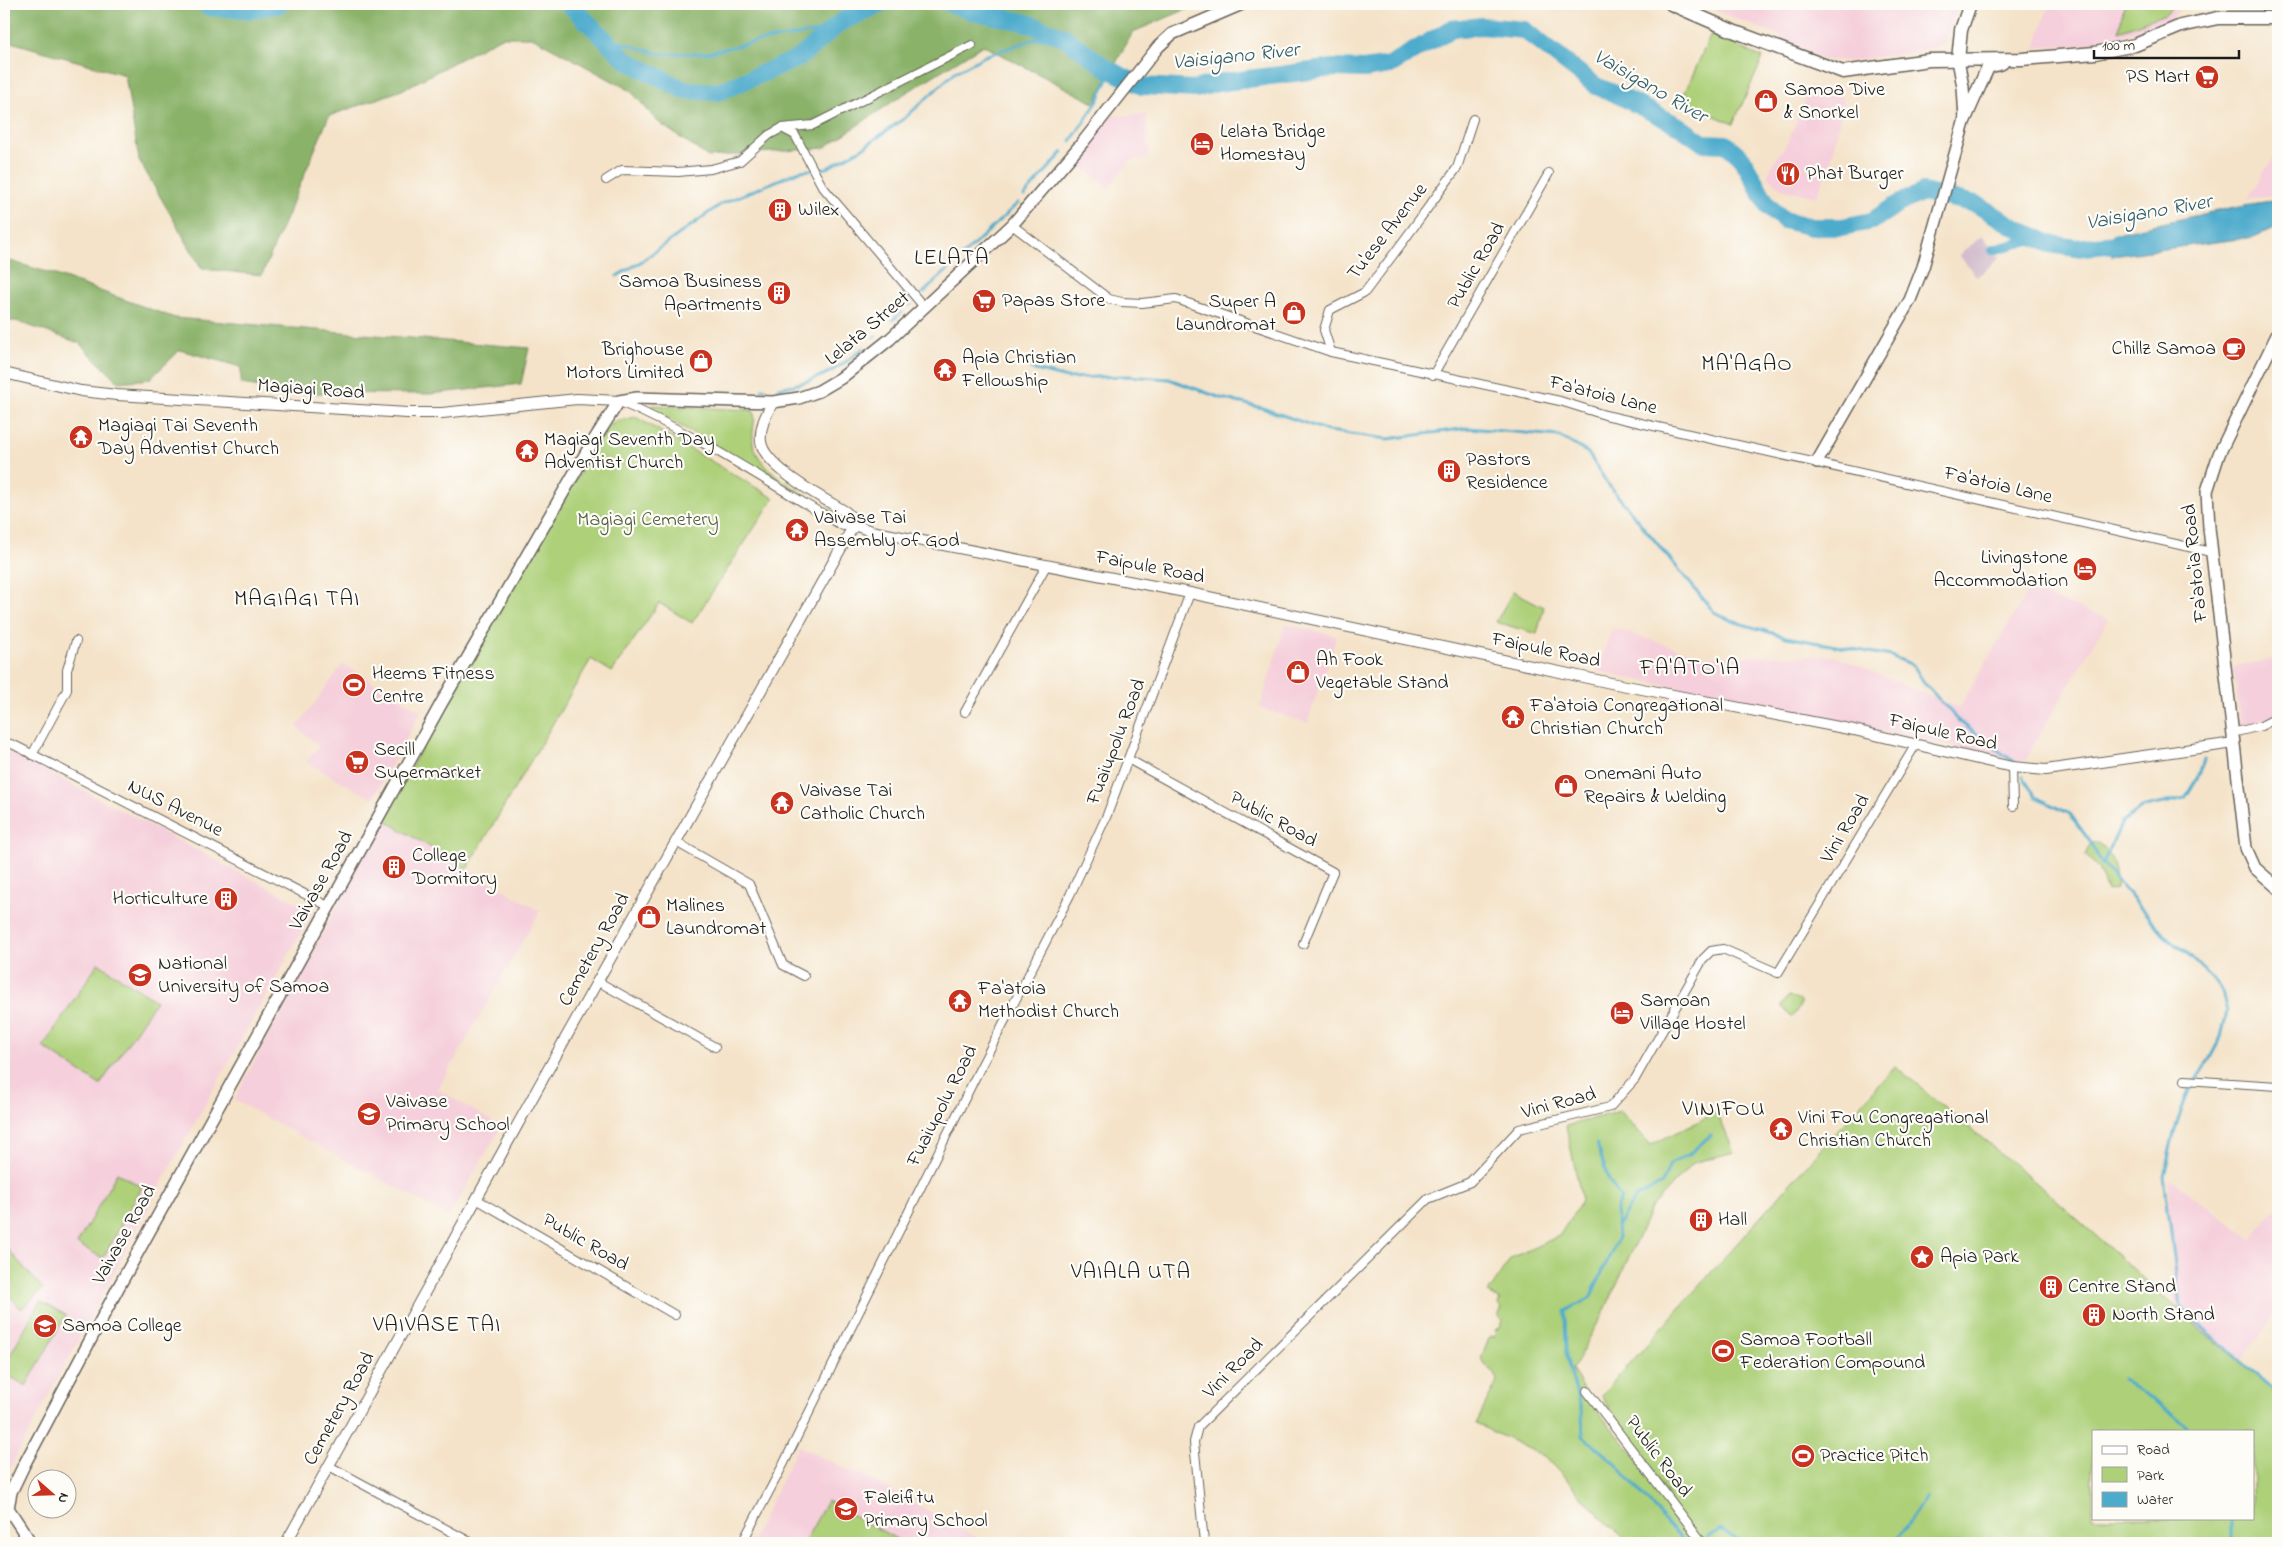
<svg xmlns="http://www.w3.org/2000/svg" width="2282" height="1547" font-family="'Indie Flower',sans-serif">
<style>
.built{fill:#f5cfdb}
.industrial{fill:#d1bdcc}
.green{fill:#add079;stroke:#64764a;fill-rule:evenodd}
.forest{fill:#8ab269;stroke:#536742}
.water{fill:#4dabcc;stroke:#346474}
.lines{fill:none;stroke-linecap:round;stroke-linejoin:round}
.stream{stroke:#4dabcc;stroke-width:3}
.canal{stroke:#4dabcc;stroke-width:10}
.river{stroke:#4dabcc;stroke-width:18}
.minor-casing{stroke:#686259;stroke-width:10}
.tertiary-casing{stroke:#686259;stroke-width:12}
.secondary-casing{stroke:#686259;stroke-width:14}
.primary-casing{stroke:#686259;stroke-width:15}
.minor{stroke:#fff;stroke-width:8}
.tertiary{stroke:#fff;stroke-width:10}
.secondary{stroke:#fff;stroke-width:11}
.primary{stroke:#fff;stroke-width:12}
.labels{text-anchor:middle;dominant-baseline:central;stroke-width:4.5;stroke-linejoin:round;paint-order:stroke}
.poi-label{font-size:20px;fill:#1c1c1c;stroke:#fdfcf7;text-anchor:start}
.street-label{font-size:20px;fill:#1c1c1c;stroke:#fdfcf7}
.park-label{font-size:20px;fill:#4f5b3d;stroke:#fdfcf7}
.water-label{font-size:21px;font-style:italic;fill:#325c6b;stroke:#fdfcf7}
.quarter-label{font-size:22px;letter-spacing:1px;fill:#1c1c1c;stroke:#fdfcf7}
</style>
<rect width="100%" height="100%" fill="#fdfcf7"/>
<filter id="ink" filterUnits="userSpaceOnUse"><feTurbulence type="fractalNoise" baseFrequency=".02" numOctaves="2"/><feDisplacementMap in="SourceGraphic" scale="10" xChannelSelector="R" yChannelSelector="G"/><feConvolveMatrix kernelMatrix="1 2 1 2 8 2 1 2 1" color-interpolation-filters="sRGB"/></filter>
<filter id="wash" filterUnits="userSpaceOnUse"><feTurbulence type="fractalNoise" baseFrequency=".0096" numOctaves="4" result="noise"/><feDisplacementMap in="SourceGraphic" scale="20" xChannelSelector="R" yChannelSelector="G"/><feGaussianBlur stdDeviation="1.12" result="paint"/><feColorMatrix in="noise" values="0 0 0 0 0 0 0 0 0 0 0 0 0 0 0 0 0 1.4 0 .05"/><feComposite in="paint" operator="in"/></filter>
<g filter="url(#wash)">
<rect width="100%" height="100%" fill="#f4e3c9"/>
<g class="built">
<polygon points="1700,4 1959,4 1944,43 1918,51 1850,61 1823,60 1773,33"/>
<polygon points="2049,4 2190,4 2179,10 2170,20 2101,43 2035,48"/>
<polygon points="2210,4 2278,4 2278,6 2220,7"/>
<polygon points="1810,86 1844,98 1831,162 1816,197 1782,189 1767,176 1774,162 1789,140"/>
<polygon points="1146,114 1149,157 1130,161 1108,188 1073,160 1110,116"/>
<polygon points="2278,149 2278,196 2248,198"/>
<polygon points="2029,589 2108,619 2024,762 1597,671 1612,628 1704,656 1835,656 1959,708"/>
<polygon points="1285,624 1337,636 1307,723 1260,708"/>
<polygon points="2278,659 2278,713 2244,727 2240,720 2233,666"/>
<polygon points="343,664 421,711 373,799 306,762 319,746 297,727"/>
<polygon points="4,752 14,754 313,911 167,1173 4,1479"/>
<polygon points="383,819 540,911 438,1089 501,1127 449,1216 234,1100"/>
<polygon points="2169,1178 2252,1240 2278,1205 2278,1310 2248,1353 2242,1359 2175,1311"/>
<polygon points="798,1446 856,1474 859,1473 987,1543 751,1543"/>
</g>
<polygon class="industrial" points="1982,236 1999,258 1977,277 1959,255"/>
<g class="green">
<polygon points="2124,4 2176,4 2165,14 2119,31"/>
<polygon points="1711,34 1763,58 1733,124 1681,101"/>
<path d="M652 405 749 410 754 412C756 424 750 435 754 447 764 478 817 499 842 517L841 518 651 409Z"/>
<polygon points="636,417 774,498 692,623 659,603 612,672 591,659 467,869 383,819 455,687 606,428 619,420"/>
<polygon points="1513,591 1544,607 1537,634 1496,622"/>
<path d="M2098 842C2112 851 2117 873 2116 889L2107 891 2098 868 2085 855 2091 843Z"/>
<polygon points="98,963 156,1001 100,1085 43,1047"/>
<polygon points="1789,996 1800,1001 1800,1006 1792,1017 1781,1006"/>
<path d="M1895 1066 2040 1186 2204 1332 2278 1393V1543H1630L1604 1520 1544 1456 1476 1424 1498 1379 1481 1359 1490 1336 1494 1337 1496 1329 1500 1328 1502 1320 1498 1317 1502 1309 1498 1305 1500 1300 1488 1293 1511 1258 1559 1236 1582 1201 1566 1126 1620 1111 1651 1145 1717 1112 1734 1152 1692 1163 1651 1208 1605 1310 1572 1369 1589 1401 1668 1495 1601 1396ZM2093 1431H2253V1518H2093Z"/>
<polygon points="117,1173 142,1187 103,1258 77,1244"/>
<polygon points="4,1245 43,1289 21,1309 4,1289"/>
<polygon points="40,1301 66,1315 26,1386 4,1373 4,1366"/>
<polygon points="827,1501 904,1543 804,1543"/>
</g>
<g class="forest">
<polygon points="4,4 763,4 778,7 803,4 1199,4 1133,32 1094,103 983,45 904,94 824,148 708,157 658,122 631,91 532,37 501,37 402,90 329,116 262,275 202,269 139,160 125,75 4,40"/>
<polygon points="4,259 53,274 175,318 529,348 521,384 430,394 302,393 241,384 241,367 180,350 150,379 118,382 79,343 16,321 4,321"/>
</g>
<polygon class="water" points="2278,200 2278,226 2254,237 2112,256 2112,234 2244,205"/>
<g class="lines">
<g class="stream">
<polyline points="603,37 660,54 707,53 753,42 817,32 841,22"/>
<polyline points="1071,141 1097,102 1112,71"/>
<polyline points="1024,196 1063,152"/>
<polyline points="960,258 1018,203"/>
<polyline points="617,276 642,261 721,204 800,171 827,168 863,148 906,117 955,72 985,56 1035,39 1064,37"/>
<polyline points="923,293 953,265"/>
<polyline points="910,305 911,304"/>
<polyline points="893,320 902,312"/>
<polyline points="874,337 876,336"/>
<polyline points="1031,369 1067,378 1128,376 1169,379 1221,398 1262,408 1328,431 1388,439 1468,428 1559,436 1588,453 1607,483 1714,612 1732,621 1786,637 1891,656 1913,665 1925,684 1959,721 2015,763"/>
<path d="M778 388C812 383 838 371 863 348"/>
<polyline points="762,389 766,389"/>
<polyline points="2204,760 2199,775 2185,798 2141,808 2122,822 2103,864 2164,935 2193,959 2221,987 2227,1012 2221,1037 2209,1060 2188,1092 2174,1132 2164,1176 2180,1307 2278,1394"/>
<polyline points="2023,776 2036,797 2070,814 2091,843 2102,864"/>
<polyline points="1597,1144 1609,1181 1621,1198 1616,1209 1618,1238 1590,1298 1565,1311 1566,1356 1582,1413 1583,1436 1617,1465 1684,1543"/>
<polyline points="1618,1225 1636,1197 1662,1184 1670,1164 1688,1155 1711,1135"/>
<polyline points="2123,1379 2161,1405 2192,1431"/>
<polyline points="1708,1537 1721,1529 1741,1543"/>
<polyline points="1894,1543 1926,1497"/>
<polyline points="2233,1543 2233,1518"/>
</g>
<polyline class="canal" points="1993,250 2037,238"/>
<g class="river">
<polyline points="204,4 209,7 250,10 280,4"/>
<polyline points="569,4 626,60 684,90 718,92 799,58 841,22 880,4"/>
<polyline points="951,4 975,12 1024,22 1064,37 1108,69 1142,86 1195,89 1217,83 1333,68 1364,69 1390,65 1451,29 1482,26 1524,30 1596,86 1618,95 1679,126 1703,143 1726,144 1742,158 1768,206 1784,220 1812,227 1842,227 1872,221 1896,205 1923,192 1976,204 2018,229 2050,244 2076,248 2136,242"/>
</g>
</g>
</g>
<g filter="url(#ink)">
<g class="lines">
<g class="minor-casing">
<g id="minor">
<polyline points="782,128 813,125 972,45"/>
<polyline points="606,180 622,170 678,172 711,169 740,161 769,135 782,128 795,135 822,186 924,307"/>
<polyline points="1012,225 1109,299 1122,302 1142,303 1176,299 1331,352 1560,401 1605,415 2211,552"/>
<polyline points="1331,352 1324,330 1330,310 1365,292 1399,247 1457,168 1473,119"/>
<polyline points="1433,375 1549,173"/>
<path d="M620 402C698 435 770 484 843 526L854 525"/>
<polyline points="965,712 1046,566"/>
<polyline points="2232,733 2261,726 2278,717"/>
<polyline points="4,742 14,745 330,907"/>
<polyline points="32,755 67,690 67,670 76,641"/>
<polyline points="1128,759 1333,872 1303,944"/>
<polyline points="2012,767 2013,806"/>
<polyline points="676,842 749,884 783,965 804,976"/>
<polyline points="597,981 715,1047"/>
<polyline points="2185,1080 2278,1086"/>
<polyline points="478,1200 675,1315"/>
<polyline points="1587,1391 1703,1543"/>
<polyline points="329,1466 472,1543"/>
<polyline points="742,1543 783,1465 977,1074 1070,895 1107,815 1190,593"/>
<polyline points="1204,1543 1194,1442 1198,1427 1428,1199 1470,1182 1519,1129 1610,1107 1635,1079 1703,959 1711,951 1723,949 1778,973 1916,744"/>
</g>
</g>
<g class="tertiary-casing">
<g id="tertiary">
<polyline points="4,373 81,391 117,395 407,413 442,413 577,399 619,401"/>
<polyline points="854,525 871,531 1190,593 1611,683 1854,730 2012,767 2046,770 2234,743"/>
<path d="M286 1543 560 1048 854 525 852 518 846 512C825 499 765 468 761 442 759 428 766 414 773 402"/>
</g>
</g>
<g class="secondary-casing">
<g id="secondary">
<polyline points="2278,333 2219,454 2207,491 2209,528 2246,848 2255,868 2278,888"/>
<polyline points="1817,462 1910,300 1923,267 1965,119 1963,87 1958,60"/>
<polyline points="31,1543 8,1508 11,1492 24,1465 118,1288 441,704 589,448 619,401 637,398 773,402 799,398 819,391 841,378 890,339 1012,225 1083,142 1158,47 1172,34 1242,4"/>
</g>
</g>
<g class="primary-casing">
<g id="primary">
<polyline points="1671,4 1733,31 1843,72 1929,60 2022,59 2095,53 2135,45 2181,26 2218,18 2278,18"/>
<polyline points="1958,60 1961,30 1970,4"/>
<polyline points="1965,119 1988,67 2002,63"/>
</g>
</g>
<use href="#minor" class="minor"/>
<use href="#tertiary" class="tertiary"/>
<use href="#secondary" class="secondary"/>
<use href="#primary" class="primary"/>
</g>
</g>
<defs>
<g id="supermarket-disc" transform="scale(1.25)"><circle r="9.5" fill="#c8321e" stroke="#fdfcf7"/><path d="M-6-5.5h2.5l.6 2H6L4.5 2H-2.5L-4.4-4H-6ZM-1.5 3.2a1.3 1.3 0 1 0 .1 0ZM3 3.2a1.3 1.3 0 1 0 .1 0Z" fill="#fff"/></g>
<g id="shop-disc" transform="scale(1.25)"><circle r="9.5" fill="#c8321e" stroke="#fdfcf7"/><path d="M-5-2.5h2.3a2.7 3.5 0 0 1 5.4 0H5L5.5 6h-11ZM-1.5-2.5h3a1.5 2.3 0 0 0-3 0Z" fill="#fff"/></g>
<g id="hotel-disc" transform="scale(1.25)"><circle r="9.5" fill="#c8321e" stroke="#fdfcf7"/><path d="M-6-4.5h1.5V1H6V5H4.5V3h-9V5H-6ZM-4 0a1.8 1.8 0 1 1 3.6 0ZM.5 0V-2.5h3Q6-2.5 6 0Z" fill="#fff"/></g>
<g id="restaurant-disc" transform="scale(1.25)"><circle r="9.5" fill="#c8321e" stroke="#fdfcf7"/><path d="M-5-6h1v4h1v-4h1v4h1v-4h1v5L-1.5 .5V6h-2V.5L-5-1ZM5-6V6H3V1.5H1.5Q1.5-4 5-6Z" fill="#fff"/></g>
<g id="building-disc" transform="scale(1.25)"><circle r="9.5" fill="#c8321e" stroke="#fdfcf7"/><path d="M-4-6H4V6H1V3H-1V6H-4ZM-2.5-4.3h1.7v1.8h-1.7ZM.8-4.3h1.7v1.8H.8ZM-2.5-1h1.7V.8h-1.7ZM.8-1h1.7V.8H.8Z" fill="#fff"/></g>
<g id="cafe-disc" transform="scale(1.25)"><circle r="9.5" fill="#c8321e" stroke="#fdfcf7"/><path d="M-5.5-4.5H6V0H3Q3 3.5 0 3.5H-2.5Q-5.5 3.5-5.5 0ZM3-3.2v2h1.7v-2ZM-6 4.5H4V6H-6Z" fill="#fff"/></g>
<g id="temple-disc" transform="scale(1.25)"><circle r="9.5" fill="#c8321e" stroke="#fdfcf7"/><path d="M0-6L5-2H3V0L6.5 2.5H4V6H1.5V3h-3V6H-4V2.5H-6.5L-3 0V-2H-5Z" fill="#fff"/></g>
<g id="stadium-disc" transform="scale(1.25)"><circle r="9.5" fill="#c8321e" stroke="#fdfcf7"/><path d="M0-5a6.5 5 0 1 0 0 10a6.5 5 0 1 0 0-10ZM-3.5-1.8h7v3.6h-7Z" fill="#fff"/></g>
<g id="university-disc" transform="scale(1.25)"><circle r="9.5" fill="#c8321e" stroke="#fdfcf7"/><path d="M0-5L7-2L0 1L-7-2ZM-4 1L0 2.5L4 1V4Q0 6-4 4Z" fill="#fff"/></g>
<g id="school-disc" transform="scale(1.25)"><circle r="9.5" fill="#c8321e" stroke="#fdfcf7"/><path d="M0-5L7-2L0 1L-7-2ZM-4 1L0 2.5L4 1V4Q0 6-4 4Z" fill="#fff"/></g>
<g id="sight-disc" transform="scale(1.25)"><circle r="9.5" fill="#c8321e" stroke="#fdfcf7"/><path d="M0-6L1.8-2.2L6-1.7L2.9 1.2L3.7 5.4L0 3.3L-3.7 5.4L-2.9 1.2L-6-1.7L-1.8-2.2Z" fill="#fff"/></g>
</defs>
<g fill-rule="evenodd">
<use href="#supermarket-disc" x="2207" y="77"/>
<use href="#shop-disc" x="1766" y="101"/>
<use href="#hotel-disc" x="1202" y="144"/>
<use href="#restaurant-disc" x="1788" y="174"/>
<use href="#building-disc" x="780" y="210"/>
<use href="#building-disc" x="779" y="293"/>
<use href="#supermarket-disc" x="984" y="301"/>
<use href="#shop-disc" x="1294" y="313"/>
<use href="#cafe-disc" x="2234" y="349"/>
<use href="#shop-disc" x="701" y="361"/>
<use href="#temple-disc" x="945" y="370"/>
<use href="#temple-disc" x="81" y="437"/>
<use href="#temple-disc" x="527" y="451"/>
<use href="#building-disc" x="1449" y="471"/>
<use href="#temple-disc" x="797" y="530"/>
<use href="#hotel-disc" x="2085" y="569"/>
<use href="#shop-disc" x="1298" y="672"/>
<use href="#stadium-disc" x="354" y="685"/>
<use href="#temple-disc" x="1513" y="717"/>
<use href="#supermarket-disc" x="357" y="762"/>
<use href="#shop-disc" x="1566" y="786"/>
<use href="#temple-disc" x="782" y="803"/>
<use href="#building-disc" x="394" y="867"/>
<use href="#building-disc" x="226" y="899"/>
<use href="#shop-disc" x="649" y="917"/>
<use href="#university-disc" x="140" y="975"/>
<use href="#temple-disc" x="960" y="1001"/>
<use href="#hotel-disc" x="1622" y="1013"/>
<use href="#school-disc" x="369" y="1114"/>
<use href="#temple-disc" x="1781" y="1129"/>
<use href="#building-disc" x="1701" y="1220"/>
<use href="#sight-disc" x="1922" y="1257"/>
<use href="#building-disc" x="2051" y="1287"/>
<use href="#building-disc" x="2094" y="1315"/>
<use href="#school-disc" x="45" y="1326"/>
<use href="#stadium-disc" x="1723" y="1351"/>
<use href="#stadium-disc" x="1803" y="1456"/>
<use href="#school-disc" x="846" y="1509"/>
</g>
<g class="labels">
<g class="poi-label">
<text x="2190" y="77" text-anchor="end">PS Mart</text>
<text x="1784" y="90">Samoa Dive<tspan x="1784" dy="23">&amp; Snorkel</tspan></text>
<text x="1220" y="132">Lelata Bridge<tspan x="1220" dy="23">Homestay</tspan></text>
<text x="1806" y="174">Phat Burger</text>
<text x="798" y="210">Wilex</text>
<text x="762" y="282" text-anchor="end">Samoa Business<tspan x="762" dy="23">Apartments</tspan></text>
<text x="1002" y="301">Papas Store</text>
<text x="1276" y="302" text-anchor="end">Super A<tspan x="1276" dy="23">Laundromat</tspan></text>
<text x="2216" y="349" text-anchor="end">Chillz Samoa</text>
<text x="684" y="350" text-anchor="end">Brighouse<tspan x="684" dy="23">Motors Limited</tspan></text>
<text x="962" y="358">Apia Christian<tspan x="962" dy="23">Fellowship</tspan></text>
<text x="98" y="426">Magiagi Tai Seventh<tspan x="98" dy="23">Day Adventist Church</tspan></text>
<text x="544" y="440">Magiagi Seventh Day<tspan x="544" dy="23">Adventist Church</tspan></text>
<text x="1466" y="460">Pastors<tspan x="1466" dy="23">Residence</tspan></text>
<text x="814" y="518">Vaivase Tai<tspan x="814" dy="23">Assembly of God</tspan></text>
<text x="2068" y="558" text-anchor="end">Livingstone<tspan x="2068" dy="23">Accommodation</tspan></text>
<text x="1316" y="660">Ah Fook<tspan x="1316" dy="23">Vegetable Stand</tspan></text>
<text x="372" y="674">Heems Fitness<tspan x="372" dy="23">Centre</tspan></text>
<text x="1530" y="706">Fa'atoia Congregational<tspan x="1530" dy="23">Christian Church</tspan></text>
<text x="374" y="750">Secill<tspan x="374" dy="23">Supermarket</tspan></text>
<text x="1584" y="774">Onemani Auto<tspan x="1584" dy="23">Repairs &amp; Welding</tspan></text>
<text x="800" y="791">Vaivase Tai<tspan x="800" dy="23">Catholic Church</tspan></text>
<text x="412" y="856">College<tspan x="412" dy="23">Dormitory</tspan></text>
<text x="208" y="899" text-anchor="end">Horticulture</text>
<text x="666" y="906">Malines<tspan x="666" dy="23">Laundromat</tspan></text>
<text x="158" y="964">National<tspan x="158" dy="23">University of Samoa</tspan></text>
<text x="978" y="989">Fa'atoia<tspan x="978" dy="23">Methodist Church</tspan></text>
<text x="1640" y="1001">Samoan<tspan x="1640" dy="23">Village Hostel</tspan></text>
<text x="386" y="1102">Vaivase<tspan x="386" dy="23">Primary School</tspan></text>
<text x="1798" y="1118">Vini Fou Congregational<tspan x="1798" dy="23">Christian Church</tspan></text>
<text x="1718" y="1220">Hall</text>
<text x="1940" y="1257">Apia Park</text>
<text x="2068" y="1287">Centre Stand</text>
<text x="2112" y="1315">North Stand</text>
<text x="62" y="1326">Samoa College</text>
<text x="1740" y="1340">Samoa Football<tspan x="1740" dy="23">Federation Compound</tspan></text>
<text x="1820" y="1456">Practice Pitch</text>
<text x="864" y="1498">Faleifitu<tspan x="864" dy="23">Primary School</tspan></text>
</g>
<g class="street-label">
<text transform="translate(1388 232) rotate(-52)">Tu'ese Avenue</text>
<text transform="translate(1477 266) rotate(-60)">Public Road</text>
<text transform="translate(868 329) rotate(-40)">Lelata Street</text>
<text transform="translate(311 390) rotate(4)">Magiagi Road</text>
<text transform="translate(1603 396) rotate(14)">Fa'atoia Lane</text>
<text transform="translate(1998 486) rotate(13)">Fa'atoia Lane</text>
<text transform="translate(2196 563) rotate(-96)">Fa'ato'ia Road</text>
<text transform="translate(1150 568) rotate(11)">Faipule Road</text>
<text transform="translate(1546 651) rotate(12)">Faipule Road</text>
<text transform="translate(1943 733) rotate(13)">Faipule Road</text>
<text transform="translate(1117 742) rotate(-69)">Fuaiupolu Road</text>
<text transform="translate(175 809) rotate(27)">NUS Avenue</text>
<text transform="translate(1273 820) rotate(29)">Public Road</text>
<text transform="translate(1846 829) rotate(-59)">Vini Road</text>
<text transform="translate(322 881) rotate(-61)">Vaivase Road</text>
<text transform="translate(595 950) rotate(-61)">Cemetery Road</text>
<text transform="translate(1559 1104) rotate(-15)">Vini Road</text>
<text transform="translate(943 1106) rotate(-63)">Fuaiupolu Road</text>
<text transform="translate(125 1235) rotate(-61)">Vaivase Road</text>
<text transform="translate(585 1243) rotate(30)">Public Road</text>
<text transform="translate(1234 1369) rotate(-45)">Vini Road</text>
<text transform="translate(340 1409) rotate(-61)">Cemetery Road</text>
<text transform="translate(1658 1457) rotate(53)">Public Road</text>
</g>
<g class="park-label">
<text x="648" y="520">Magiagi Cemetery</text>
</g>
<g class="water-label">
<text transform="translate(1236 57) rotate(-6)">Vaisigano River</text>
<text transform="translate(1650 87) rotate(30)">Vaisigano River</text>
<text transform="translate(2149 213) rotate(-10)">Vaisigano River</text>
</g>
<g class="quarter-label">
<text x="952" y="259">LELATA</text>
<text x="1747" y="365">MA'AGAO</text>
<text x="297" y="600">MAGIAGI TAI</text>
<text x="1690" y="669">FA'ATO'IA</text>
<text x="1724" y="1110">VINIFOU</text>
<text x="1131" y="1273">VAIALA UTA</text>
<text x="437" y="1326">VAIVASE TAI</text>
</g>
</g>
<rect width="2282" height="1547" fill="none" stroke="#fdfcf7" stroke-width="20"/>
<rect x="2092" y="1430" width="162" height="90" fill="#fdfcf7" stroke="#a3a29f"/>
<rect x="2102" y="1446" width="25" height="8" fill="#ffffff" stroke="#a3a29f"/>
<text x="2137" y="1454" font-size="15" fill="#1c1c1c">Road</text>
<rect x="2102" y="1467" width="25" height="15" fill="#add079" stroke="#a3a29f"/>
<text x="2137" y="1480" font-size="15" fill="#1c1c1c">Park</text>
<rect x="2102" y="1492" width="25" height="15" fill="#4dabcc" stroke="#a3a29f"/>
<text x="2137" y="1504" font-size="15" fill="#1c1c1c">Water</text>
<g transform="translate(52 1494) rotate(110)"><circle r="24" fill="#fdfcf7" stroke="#a3a29f"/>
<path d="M0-4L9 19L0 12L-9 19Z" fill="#c8321e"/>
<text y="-8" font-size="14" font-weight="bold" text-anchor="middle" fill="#1c1c1c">N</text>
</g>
<path d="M2094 50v8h145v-8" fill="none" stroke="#1c1c1c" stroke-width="2.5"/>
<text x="2102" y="50" font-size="15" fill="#1c1c1c" stroke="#fdfcf7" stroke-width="4" paint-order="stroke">100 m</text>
</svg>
